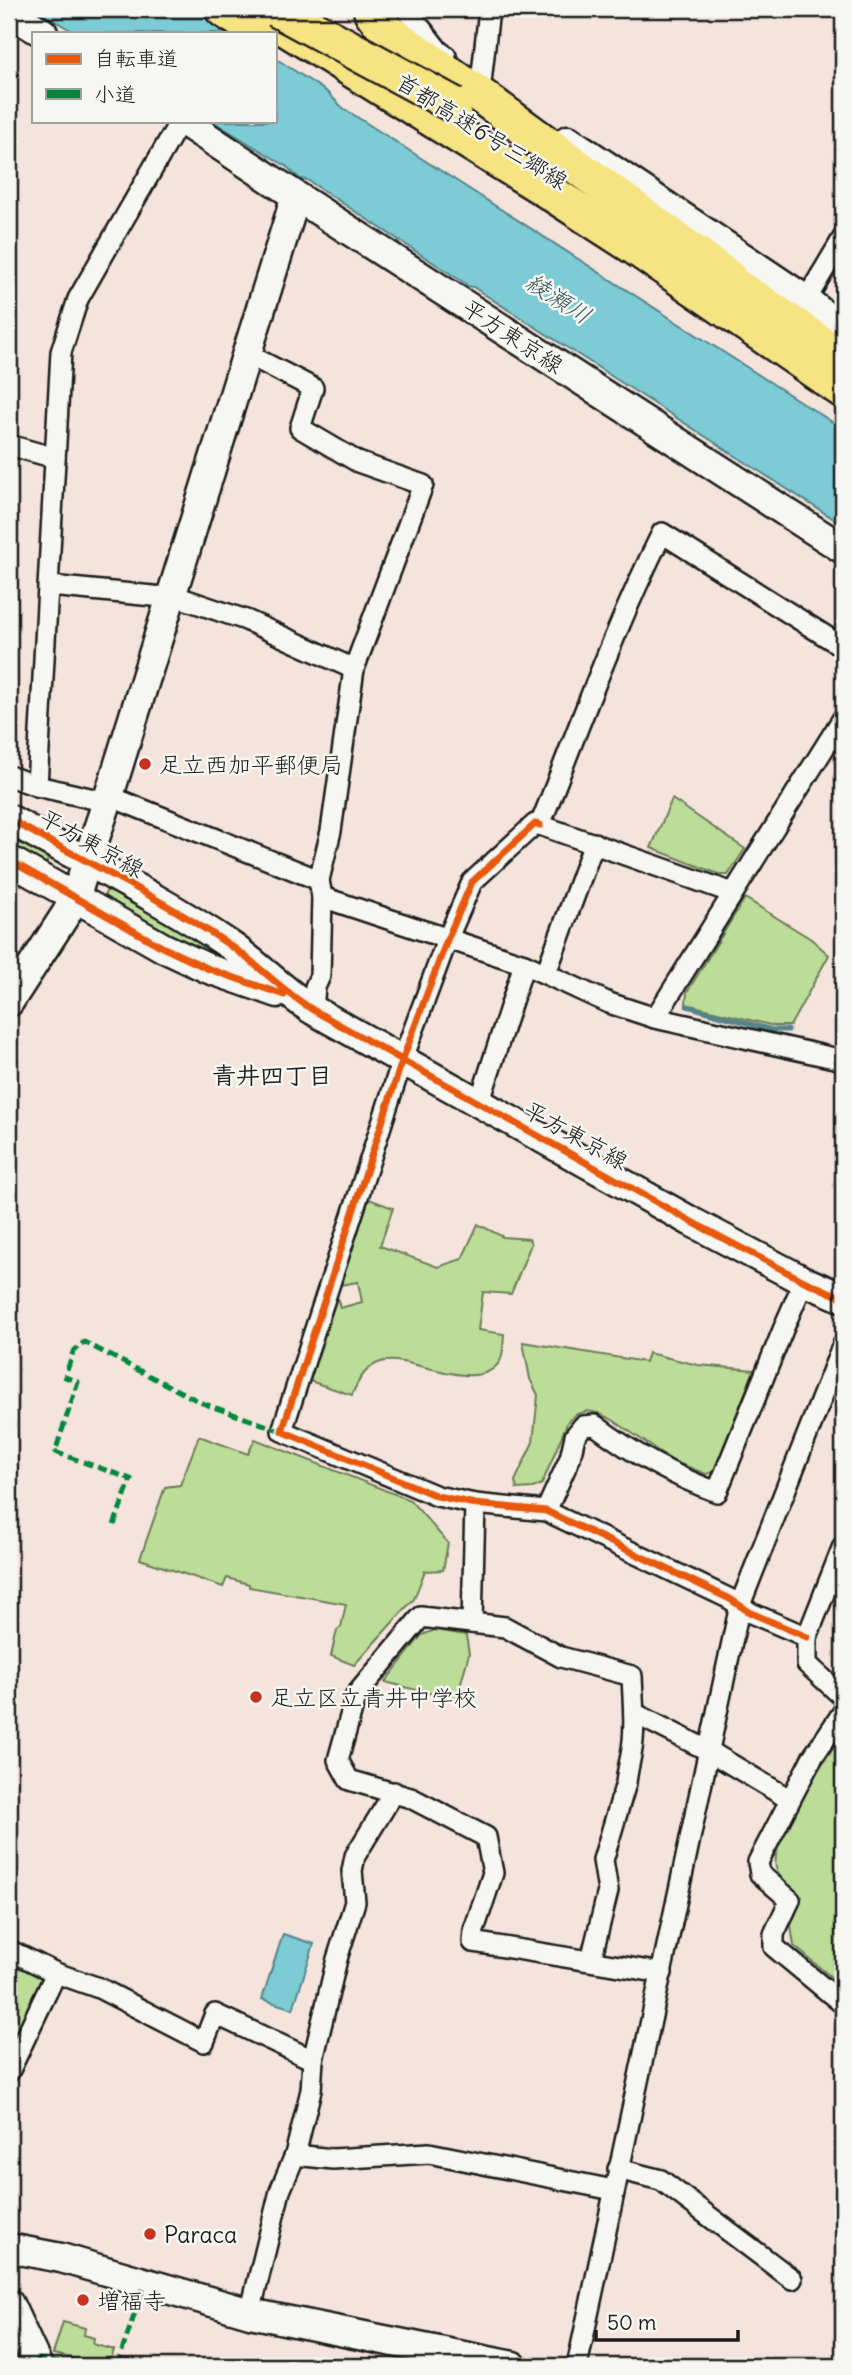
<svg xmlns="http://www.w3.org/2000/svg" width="852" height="2375" font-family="Delius,'Klee One',sans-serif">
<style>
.green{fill:#bbdd97;stroke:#6c7c5a;stroke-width:2}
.water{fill:#7bcbd5;stroke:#55858b;stroke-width:2}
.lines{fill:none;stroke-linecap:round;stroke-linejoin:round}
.stream{stroke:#55858b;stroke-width:5}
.street-casing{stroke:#1c1c1c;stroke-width:24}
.secondary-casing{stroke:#1c1c1c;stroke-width:33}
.highway-casing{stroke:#1c1c1c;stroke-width:40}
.street{stroke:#f6f6f2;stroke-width:19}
.secondary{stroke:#f6f6f2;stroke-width:28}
.highway{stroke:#f6e381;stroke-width:35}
.highway-bridge-casing{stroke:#1c1c1c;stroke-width:40;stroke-linecap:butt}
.highway-bridge{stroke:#f6e381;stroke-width:35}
.quiet{stroke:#00873e;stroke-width:5;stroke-dasharray:10 5;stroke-linecap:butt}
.cycleway-casing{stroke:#f6f6f2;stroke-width:11}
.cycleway{stroke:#e8590c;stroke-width:7}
.poi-dot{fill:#c8321e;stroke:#f6f6f2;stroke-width:2.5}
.labels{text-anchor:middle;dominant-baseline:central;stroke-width:5;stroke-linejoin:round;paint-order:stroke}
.street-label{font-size:23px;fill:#1c1c1c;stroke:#f6f6f2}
.poi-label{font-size:23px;fill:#1c1c1c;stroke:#f6f6f2;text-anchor:start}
.water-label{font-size:24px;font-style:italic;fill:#3d595d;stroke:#f6f6f2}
.neighbourhood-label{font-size:24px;font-weight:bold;fill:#1c1c1c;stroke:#f6f6f2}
</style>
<rect width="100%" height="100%" fill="#f4e4db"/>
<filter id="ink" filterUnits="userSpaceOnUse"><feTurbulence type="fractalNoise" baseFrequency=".0143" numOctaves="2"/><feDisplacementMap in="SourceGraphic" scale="14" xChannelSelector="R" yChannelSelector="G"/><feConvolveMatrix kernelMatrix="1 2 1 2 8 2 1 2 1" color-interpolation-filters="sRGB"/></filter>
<g filter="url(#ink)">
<g class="green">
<polygon points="672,799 745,849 728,875 721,875 651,848"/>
<polygon points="9,829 50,852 45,868 9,846"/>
<polygon points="108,885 177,924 223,960 168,937 103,901"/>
<polygon points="745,898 811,939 829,955 790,1026 774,1026 686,1004 687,992"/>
<path d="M369 1199 393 1208 380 1246 438 1267 462 1259 478 1224 503 1237 529 1239 531 1244 511 1294 483 1292 478 1330 504 1334C503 1342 504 1354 500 1361 479 1395 415 1357 385 1361 367 1364 358 1380 352 1395L310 1381 337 1296 340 1308 362 1302 358 1282 340 1285Z"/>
<polygon points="523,1342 645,1362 648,1353 698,1365 754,1370 714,1472 706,1474 673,1461 613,1420 598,1413 588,1411 577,1414 568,1421 542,1484 533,1488 517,1489 515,1481 533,1442 538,1395 530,1379"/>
<polygon points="199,1436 248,1454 255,1439 410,1500 448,1543 443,1570 425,1571 414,1599 354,1665 331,1656 337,1630 341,1627 346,1604 249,1587 249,1584 227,1578 223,1587 140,1559 165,1487 180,1485"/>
<polygon points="435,1630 466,1635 469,1654 456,1700 385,1682 422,1635"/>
<path d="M843 1733V1987L794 1946 791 1926 802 1897C794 1889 779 1878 776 1868 769 1840 826 1758 843 1733Z"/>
<polygon points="9,1958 37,1971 42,1981 11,2041 9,2040"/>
<polygon points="63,2322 85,2328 84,2335 94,2338 93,2344 114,2350 109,2366 53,2354"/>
</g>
<g class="water">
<polygon points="34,9 200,9 238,33 76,33"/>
<polygon points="275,58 327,92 343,108 843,429 843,525 473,287 465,286 466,284 307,180 300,179 286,166 212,121 275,121"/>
<polygon points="283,1934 314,1944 293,2009 262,1999"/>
</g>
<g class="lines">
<polyline class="stream" points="687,1006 772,1030 788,1030"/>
<g class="street-casing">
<g id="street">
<polyline points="406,9 439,51 446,56"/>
<polyline points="481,83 489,9"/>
<polyline points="806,300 843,238"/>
<polyline points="247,354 313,388 300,428 358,462 423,485 354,669 331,831 319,880 322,897 320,976 315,987 313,1010"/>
<polyline points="9,445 55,458"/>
<polyline points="50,586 184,599 246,620 354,669"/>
<polyline points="9,776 37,786 107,802"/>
<polyline points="37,786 61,352 78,299 180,121"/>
<polyline points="109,796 319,880"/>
<polyline points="540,825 535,824 472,882 447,940 402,1061 282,1431 437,1496 475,1504 546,1511 730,1599 751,1613 807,1637"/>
<path d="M733 893 540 825C579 727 615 627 662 533L843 647"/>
<polyline points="322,897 524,964 609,1003 655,1018 843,1060"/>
<polyline points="546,973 594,843"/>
<polyline points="655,1018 843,718"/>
<polyline points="479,1104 524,964"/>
<path d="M546 1511 570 1458 575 1436 583 1426 595 1425C632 1453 673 1476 717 1492L787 1320 804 1281"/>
<polyline points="843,1546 807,1637 807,1664 843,1697"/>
<polyline points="472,1623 475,1504"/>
<polyline points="843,1712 812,1758 758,1862 760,1874 790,1900 774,1934 774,1947 843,2004"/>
<polyline points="634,1713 709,1751 789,1799"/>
<polyline points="9,1950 56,1973 99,1988 204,2042 215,2014 313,2060"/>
<path d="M591 1960 608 1891 603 1860 626 1783C627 1773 629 1765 631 1755 636 1730 633 1702 632 1676L561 1657 505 1627 421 1617 356 1695 338 1760 349 1780 411 1798 486 1837 493 1873 474 1930 473 1942 662 1973"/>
<polyline points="9,2072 56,1973"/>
<polyline points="295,2155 333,2159 429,2153 613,2190"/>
<polyline points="618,2169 661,2180 792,2279"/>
<polyline points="250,2313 280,2191 295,2155 311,2090 313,2060 337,1959 355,1902 352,1871 355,1856 394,1792"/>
<polyline points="577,2366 740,1605 843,1344"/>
</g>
</g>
<g class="secondary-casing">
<g id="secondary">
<polyline points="9,12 43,33"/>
<polyline points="183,121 296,196 843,549"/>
<polyline points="568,140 806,300 843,330"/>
<path d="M9 819C82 860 159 897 228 944 258 964 282 991 313 1010L692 1222 804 1281 843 1298"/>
<polyline points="9,860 164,948 209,969 278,993"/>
<polyline points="9,1002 66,914 75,898 107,802 296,196"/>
<polyline points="9,2248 61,2258 250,2313 513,2366"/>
<polyline points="9,2304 38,2366"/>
</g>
</g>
<g class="highway-casing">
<g id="highway">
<polyline points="223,9 261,33"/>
<polyline points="255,9 542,187 638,249 843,390"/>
<polyline points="372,12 386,30 481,96 729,278"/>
<polyline points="706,268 765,305 843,359"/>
</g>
</g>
<use href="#street" class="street"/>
<use href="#secondary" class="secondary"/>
<use href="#highway" class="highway"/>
<g class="highway-bridge-casing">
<polyline id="highway-bridge" points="277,9 454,105"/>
</g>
<use href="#highway-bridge" class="highway-bridge"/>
<g class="quiet">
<polyline points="114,1525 131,1479 55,1452 78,1382 65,1377 73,1352 84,1342 202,1403 282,1431"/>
<polyline points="35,2359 91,2366"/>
<polyline points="117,2366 143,2289"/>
</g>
<g class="cycleway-casing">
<g id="cycleway">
<path d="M9 819C82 860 159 897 228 944 258 964 282 991 313 1010L692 1222 804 1281 843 1298"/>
<polyline points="540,825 535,824 472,882 447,940 402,1061 282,1431 437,1496 475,1504 546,1511 730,1599 751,1613 807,1637"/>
<polyline points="9,860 164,948 209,969 284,995"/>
</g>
</g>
<use href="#cycleway" class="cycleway"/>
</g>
</g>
<g class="poi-dot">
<circle cx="145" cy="764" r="7"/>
<circle cx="256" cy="1697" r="7"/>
<circle cx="150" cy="2234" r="7"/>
<circle cx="83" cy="2300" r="7"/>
</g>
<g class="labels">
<g class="street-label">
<text transform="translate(482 131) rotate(32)">首都高速6号三郷線</text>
<text transform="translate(513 336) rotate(33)">平方東京線</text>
<text transform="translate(92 843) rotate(29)">平方東京線</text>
<text transform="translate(576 1135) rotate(29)">平方東京線</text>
</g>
<g class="poi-label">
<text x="159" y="764">足立西加平郵便局</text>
<text x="270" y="1697">足立区立青井中学校</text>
<text x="164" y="2234">Paraca</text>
<text x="97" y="2300">増福寺</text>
</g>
<g class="water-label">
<text transform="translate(559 298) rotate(33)">綾瀬川</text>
</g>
<g class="neighbourhood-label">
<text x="272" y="1075">青井四丁目</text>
</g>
</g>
<rect width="852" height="2375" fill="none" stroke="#f6f6f2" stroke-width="35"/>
<rect x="18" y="18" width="817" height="2340" fill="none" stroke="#1c1c1c" stroke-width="2.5" filter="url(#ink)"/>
<rect x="32" y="32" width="245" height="91" fill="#f6f6f2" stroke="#9f9f9c" stroke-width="2"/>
<rect x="46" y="54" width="35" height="10" fill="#e8590c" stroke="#9f9f9c" stroke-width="2"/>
<text x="94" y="66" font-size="21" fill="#1c1c1c">自転車道</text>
<rect x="46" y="89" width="35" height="10" fill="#00873e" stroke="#9f9f9c" stroke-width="2"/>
<text x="94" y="102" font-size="21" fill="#1c1c1c">小道</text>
<path d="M596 2330v10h142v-10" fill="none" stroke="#1c1c1c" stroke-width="3.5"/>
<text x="607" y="2330" font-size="21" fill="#1c1c1c" stroke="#f6f6f2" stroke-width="5" paint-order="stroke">50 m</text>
</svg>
